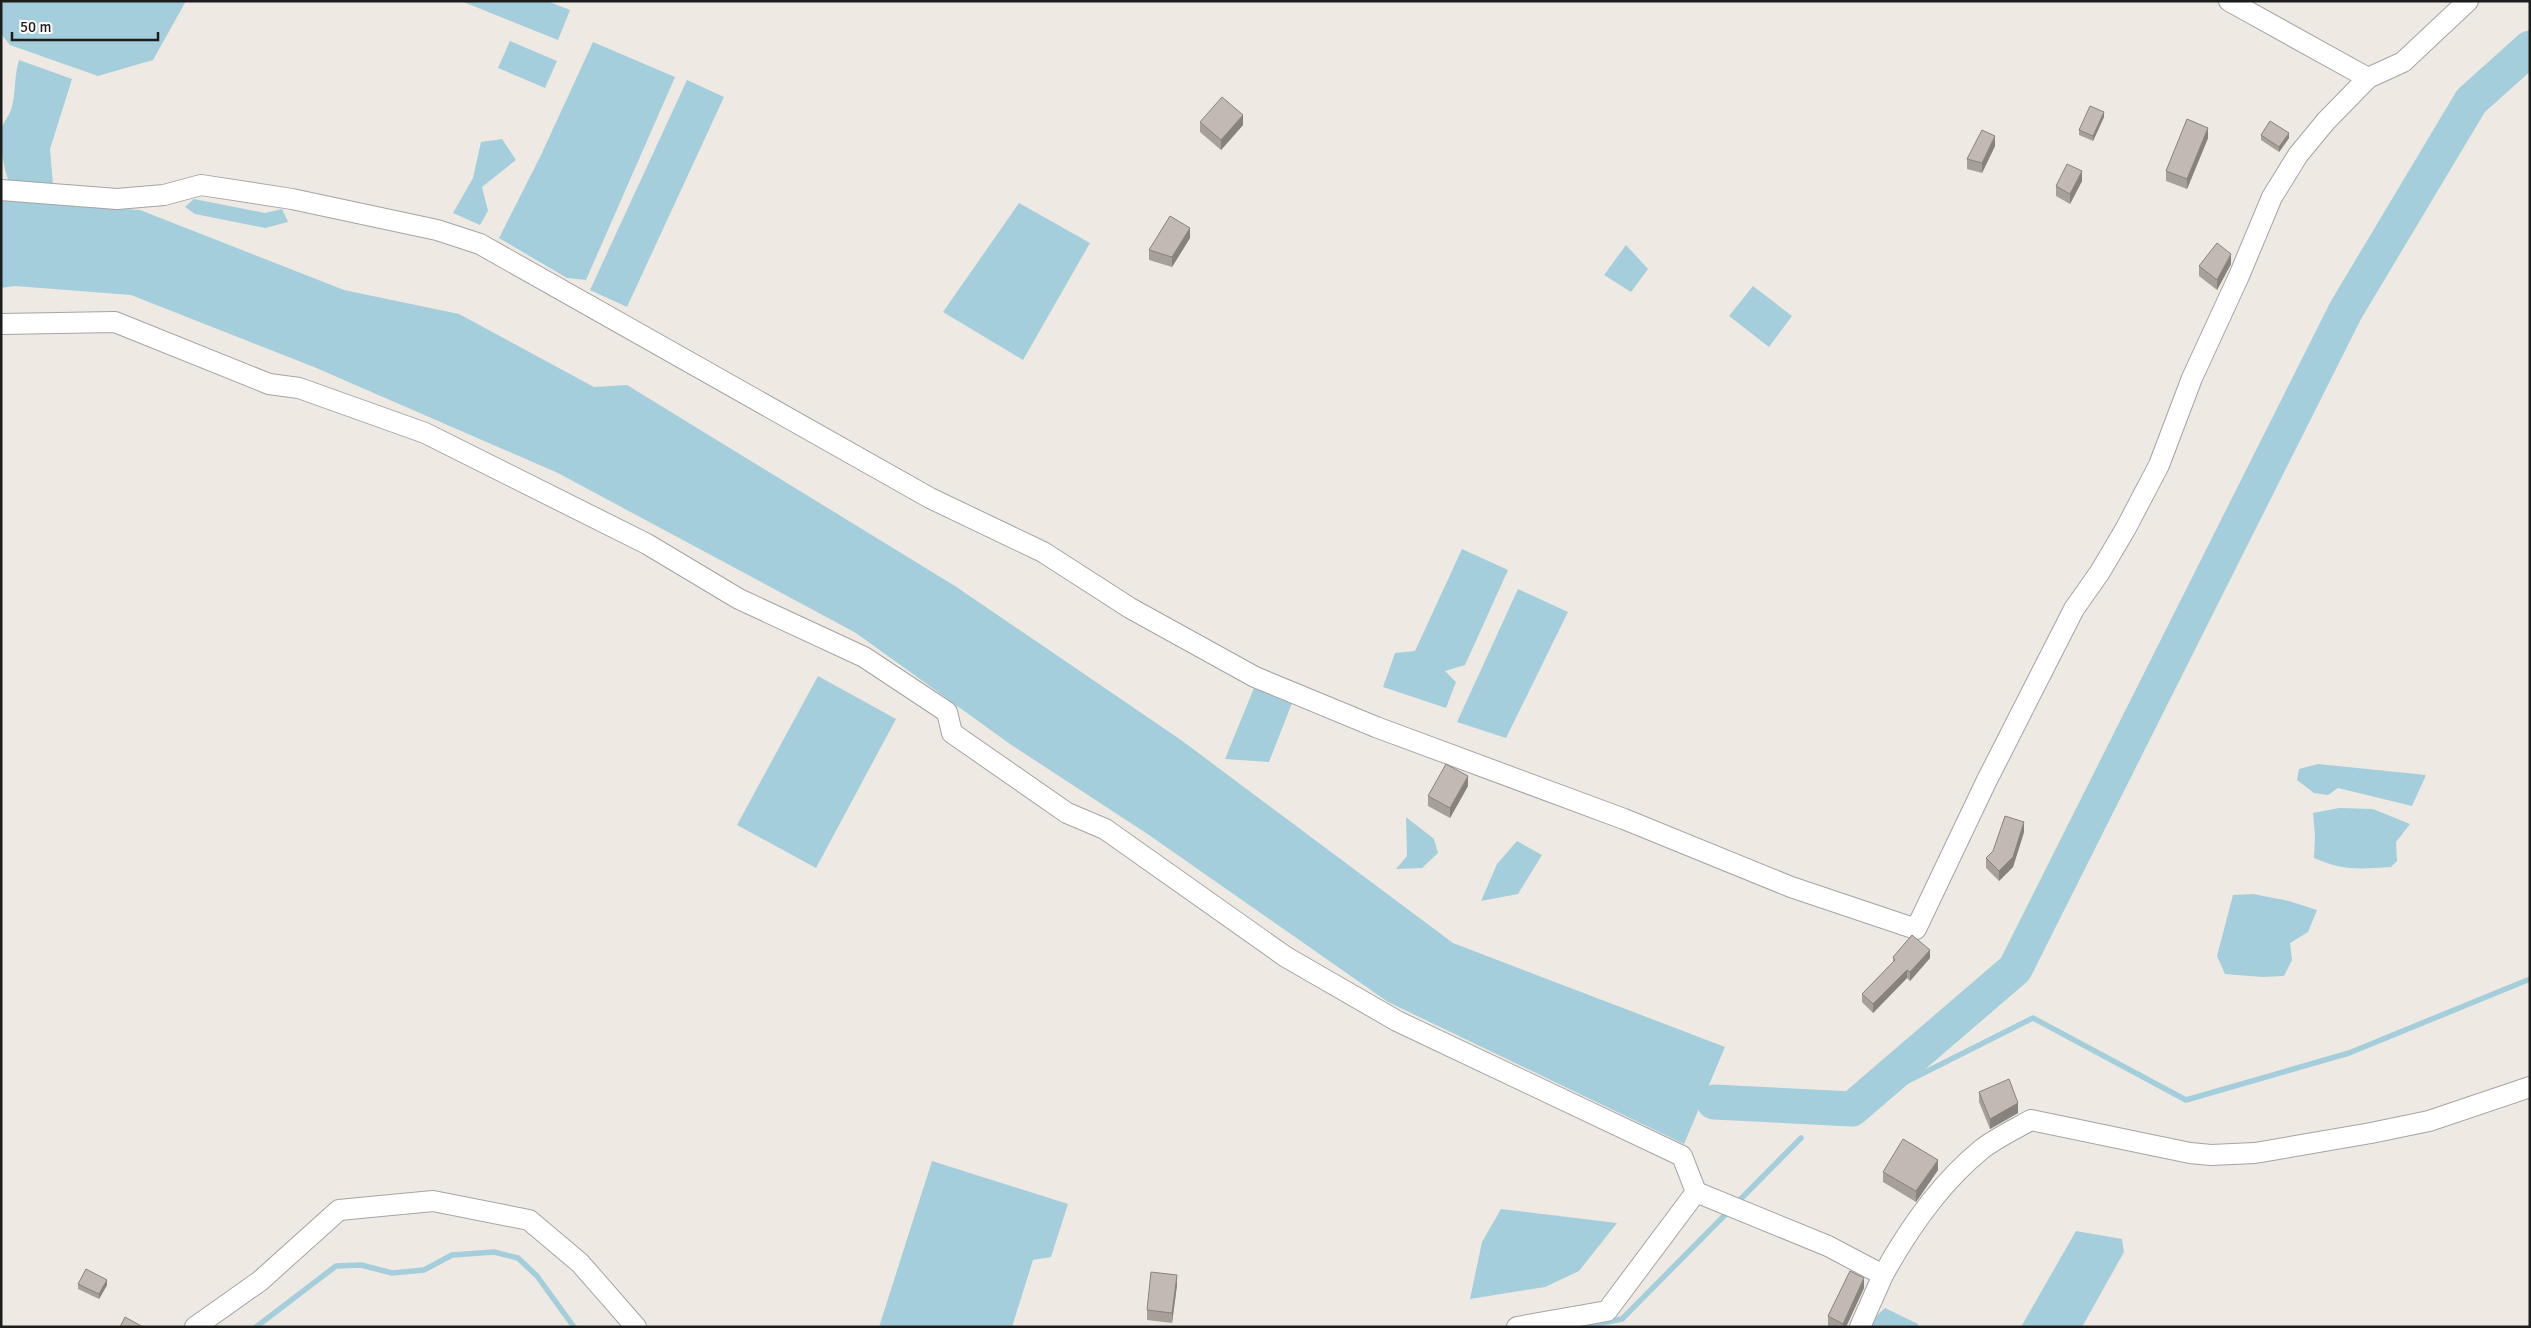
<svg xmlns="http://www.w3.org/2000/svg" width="2531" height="1328" font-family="Signika,sans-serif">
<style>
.water{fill:#a4cedb}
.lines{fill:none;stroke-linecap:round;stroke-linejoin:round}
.stream{stroke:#a4cedb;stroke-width:5.5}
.river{stroke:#a4cedb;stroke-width:35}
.street-casing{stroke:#a4a4a4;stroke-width:22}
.street{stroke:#fff;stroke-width:20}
.wall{fill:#a7a099}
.shaded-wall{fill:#88827d}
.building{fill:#c2bab2;stroke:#88827d}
</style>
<rect width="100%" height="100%" fill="#eeeae3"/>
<g class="water">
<polygon points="1,1 186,1 153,60 98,76 10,45 1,34"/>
<polygon points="461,1 547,1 570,10 558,40"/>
<polygon points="510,41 557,61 545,88 498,68"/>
<polygon points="593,42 675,77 586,280 567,278 499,238 541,155"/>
<path d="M19 60 72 79 50 149 53 185 12 187C3 173 0 144 2 127 4 121 9 116 11 110 16 94 14 76 19 60Z"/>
<polygon points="687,80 724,97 627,307 590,290"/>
<polygon points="502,139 516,160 482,187 488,211 480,225 453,213 473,178 481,142"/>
<polygon points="194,199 265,213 282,209 288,222 265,228 195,214 185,207"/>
<polygon points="1,200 140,210 344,290 459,314 594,387 627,385 955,586 1181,740 1453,943 1725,1047 1684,1144 1388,1002 1149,835 1010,744 856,633 558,473 314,367 131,295 15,286 1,288"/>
<polygon points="1019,203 1090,243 1023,360 943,312"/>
<polygon points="1626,245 1648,269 1631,292 1604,275"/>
<polygon points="1753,286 1792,316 1769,347 1729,316"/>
<polygon points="1462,549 1508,570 1465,665 1445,671 1456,682 1446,708 1383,687 1395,653 1415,651"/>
<polygon points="1518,589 1568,612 1506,738 1457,722"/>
<polygon points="818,676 896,719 816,868 737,825"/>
<polygon points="1254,688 1292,703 1269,762 1225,759"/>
<polygon points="2318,764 2426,775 2412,806 2338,788 2328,795 2314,793 2297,780 2299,769"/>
<path d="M2339 808 2373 809 2410 824 2396 842 2397 861 2391 867C2358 869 2344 871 2314 858L2315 836 2313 813Z"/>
<polygon points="1406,817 1434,839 1438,853 1422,868 1396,869 1407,856"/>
<polygon points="1517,841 1542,855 1518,894 1481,901 1497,864"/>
<polygon points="2253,894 2289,901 2317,910 2308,932 2290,943 2292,960 2284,976 2262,977 2225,974 2217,956 2233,895"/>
<polygon points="932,1161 1068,1204 1051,1257 1033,1260 1012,1327 879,1327"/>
<polygon points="1501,1209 1617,1223 1579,1271 1545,1287 1470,1299 1482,1242"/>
<polygon points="2076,1231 2122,1239 2124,1252 2082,1327 2021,1327"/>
<polygon points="1885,1308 1918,1324 1918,1327 1865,1327"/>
</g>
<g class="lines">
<g class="stream">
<polyline points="1852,1109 2033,1018 2186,1100 2349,1053 2530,979"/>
<polyline points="256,1327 336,1266 361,1265 392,1273 424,1270 452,1255 494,1252 518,1258 537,1276 574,1327"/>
<polyline points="1582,1327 1622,1319 1801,1138"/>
</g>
<polyline class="river" points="1714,1102 1852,1109 2015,969 2346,310 2471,101 2530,48"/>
<g class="street-casing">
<g id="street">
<polyline points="2229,1 2368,78"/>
<polyline points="1,190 117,199 164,195 201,185 292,199 437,230 480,244 930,498 1043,552 1130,608 1255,677 1376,727 1624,819 1791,887 1916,929 1986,782 2074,609 2100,572 2126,528 2159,465 2192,378 2239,276 2272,197 2298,155 2326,121 2368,78 2403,62 2468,1"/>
<polyline points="1,324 115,322 269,384 299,388 425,433 647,544 739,599 864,657 947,712 952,733 1067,813 1105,829 1286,957 1397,1021 1682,1156 1696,1192 1607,1311 1517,1327"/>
<path d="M1696 1192 1828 1246 1883 1275C1909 1228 1940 1183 1982 1149 1996 1138 2015 1129 2031 1120L2190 1153 2211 1155 2255 1153 2371 1133 2429 1121 2530 1087"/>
<polyline points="195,1327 260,1281 339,1210 433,1201 529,1220 580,1263 636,1327"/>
<polyline points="1860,1327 1883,1275"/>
</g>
</g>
<use href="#street" class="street"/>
</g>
<g class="wall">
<polygon points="2104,117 2093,141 2079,135 2079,130"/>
<polygon points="1200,122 1243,125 1221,150 1200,132"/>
<polygon points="2261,135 2289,138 2279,152 2261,140"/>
<polygon points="2208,138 2187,189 2166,181 2166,171"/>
<polygon points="1995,146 1982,173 1967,169 1967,159"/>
<polygon points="2082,181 2070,204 2056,196 2056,186"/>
<polygon points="1190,238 1172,267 1149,260 1149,250"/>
<polygon points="2231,264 2217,290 2199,276 2199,266"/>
<polygon points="1468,786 1450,818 1428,806 1428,796"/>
<polygon points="2024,832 2013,867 1999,881 1986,868 1986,858"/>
<polygon points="1893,957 1930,958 1910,981 1907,978 1873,1013 1862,1002 1862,994 1893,962"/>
<polygon points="1979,1092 2018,1113 1990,1129 1979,1102"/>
<polygon points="1938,1170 1916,1202 1883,1182 1883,1172"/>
<polygon points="78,1284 107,1285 99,1299 78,1289"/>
<polygon points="1177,1285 1172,1323 1147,1320 1147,1310"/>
<polygon points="1864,1288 1846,1327 1828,1326 1828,1316"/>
</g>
<g class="shaded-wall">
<polygon points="2104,112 2104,117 2093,141 2093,136"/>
<polygon points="1243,115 1243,125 1221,150 1221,140"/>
<polygon points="2208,128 2208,138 2187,189 2187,179"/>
<polygon points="2289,133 2289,138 2279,152 2279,147"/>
<polygon points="1995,136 1995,146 1982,173 1982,163"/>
<polygon points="2082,171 2082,181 2070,204 2070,194"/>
<polygon points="1190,228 1190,238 1172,267 1172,257"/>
<polygon points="2231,254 2231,264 2217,290 2217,280"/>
<polygon points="1468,776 1468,786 1450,818 1450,808"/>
<polygon points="2024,822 2024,832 2013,867 1999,881 1999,871"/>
<polygon points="1930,950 1930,958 1910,981 1910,972"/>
<polygon points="1907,970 1907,978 1873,1013 1873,1004"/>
<polygon points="2018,1103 2018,1113 1990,1129 1990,1119"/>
<polygon points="1938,1160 1938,1170 1916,1202 1916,1191"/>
<polygon points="1177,1275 1177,1285 1172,1323 1172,1313"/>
<polygon points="1864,1278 1864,1288 1846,1327 1843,1327 1843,1324"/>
<polygon points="107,1280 107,1285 99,1299 99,1294"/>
</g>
<g class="building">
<polygon points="1222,97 1243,115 1221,140 1200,122"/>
<polygon points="2090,106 2104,112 2093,136 2079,130"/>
<polygon points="2187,119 2208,128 2187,179 2166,171"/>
<polygon points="2270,121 2289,133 2279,147 2261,135"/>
<polygon points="1982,130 1995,136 1982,163 1967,159"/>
<polygon points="2067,164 2082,171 2070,194 2056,186"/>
<polygon points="1170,216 1190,228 1172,257 1149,250"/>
<polygon points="2217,243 2231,254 2217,280 2199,266"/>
<polygon points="1446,764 1468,776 1450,808 1428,796"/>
<polygon points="2005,816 2024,822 2013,857 1999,871 1986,858 1993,851"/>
<polygon points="1912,935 1930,950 1910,972 1907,970 1873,1004 1862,994 1895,960 1893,957"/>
<polygon points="2009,1079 2018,1103 1990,1119 1979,1092"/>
<polygon points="1903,1139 1938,1160 1916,1191 1883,1172"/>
<polygon points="86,1269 107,1280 99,1294 78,1284"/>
<polygon points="1850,1271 1864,1278 1843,1324 1828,1316"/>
<polygon points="1151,1272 1177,1275 1172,1313 1147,1310"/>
<polygon points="125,1317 143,1327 120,1327"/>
</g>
<rect width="2531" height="1328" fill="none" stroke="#1d1d1d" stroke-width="5"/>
<path d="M12 32v8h146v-8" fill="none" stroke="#1d1d1d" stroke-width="2.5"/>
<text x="20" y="32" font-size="15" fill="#1d1d1d" stroke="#ffffff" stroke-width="4" paint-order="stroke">50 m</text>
</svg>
